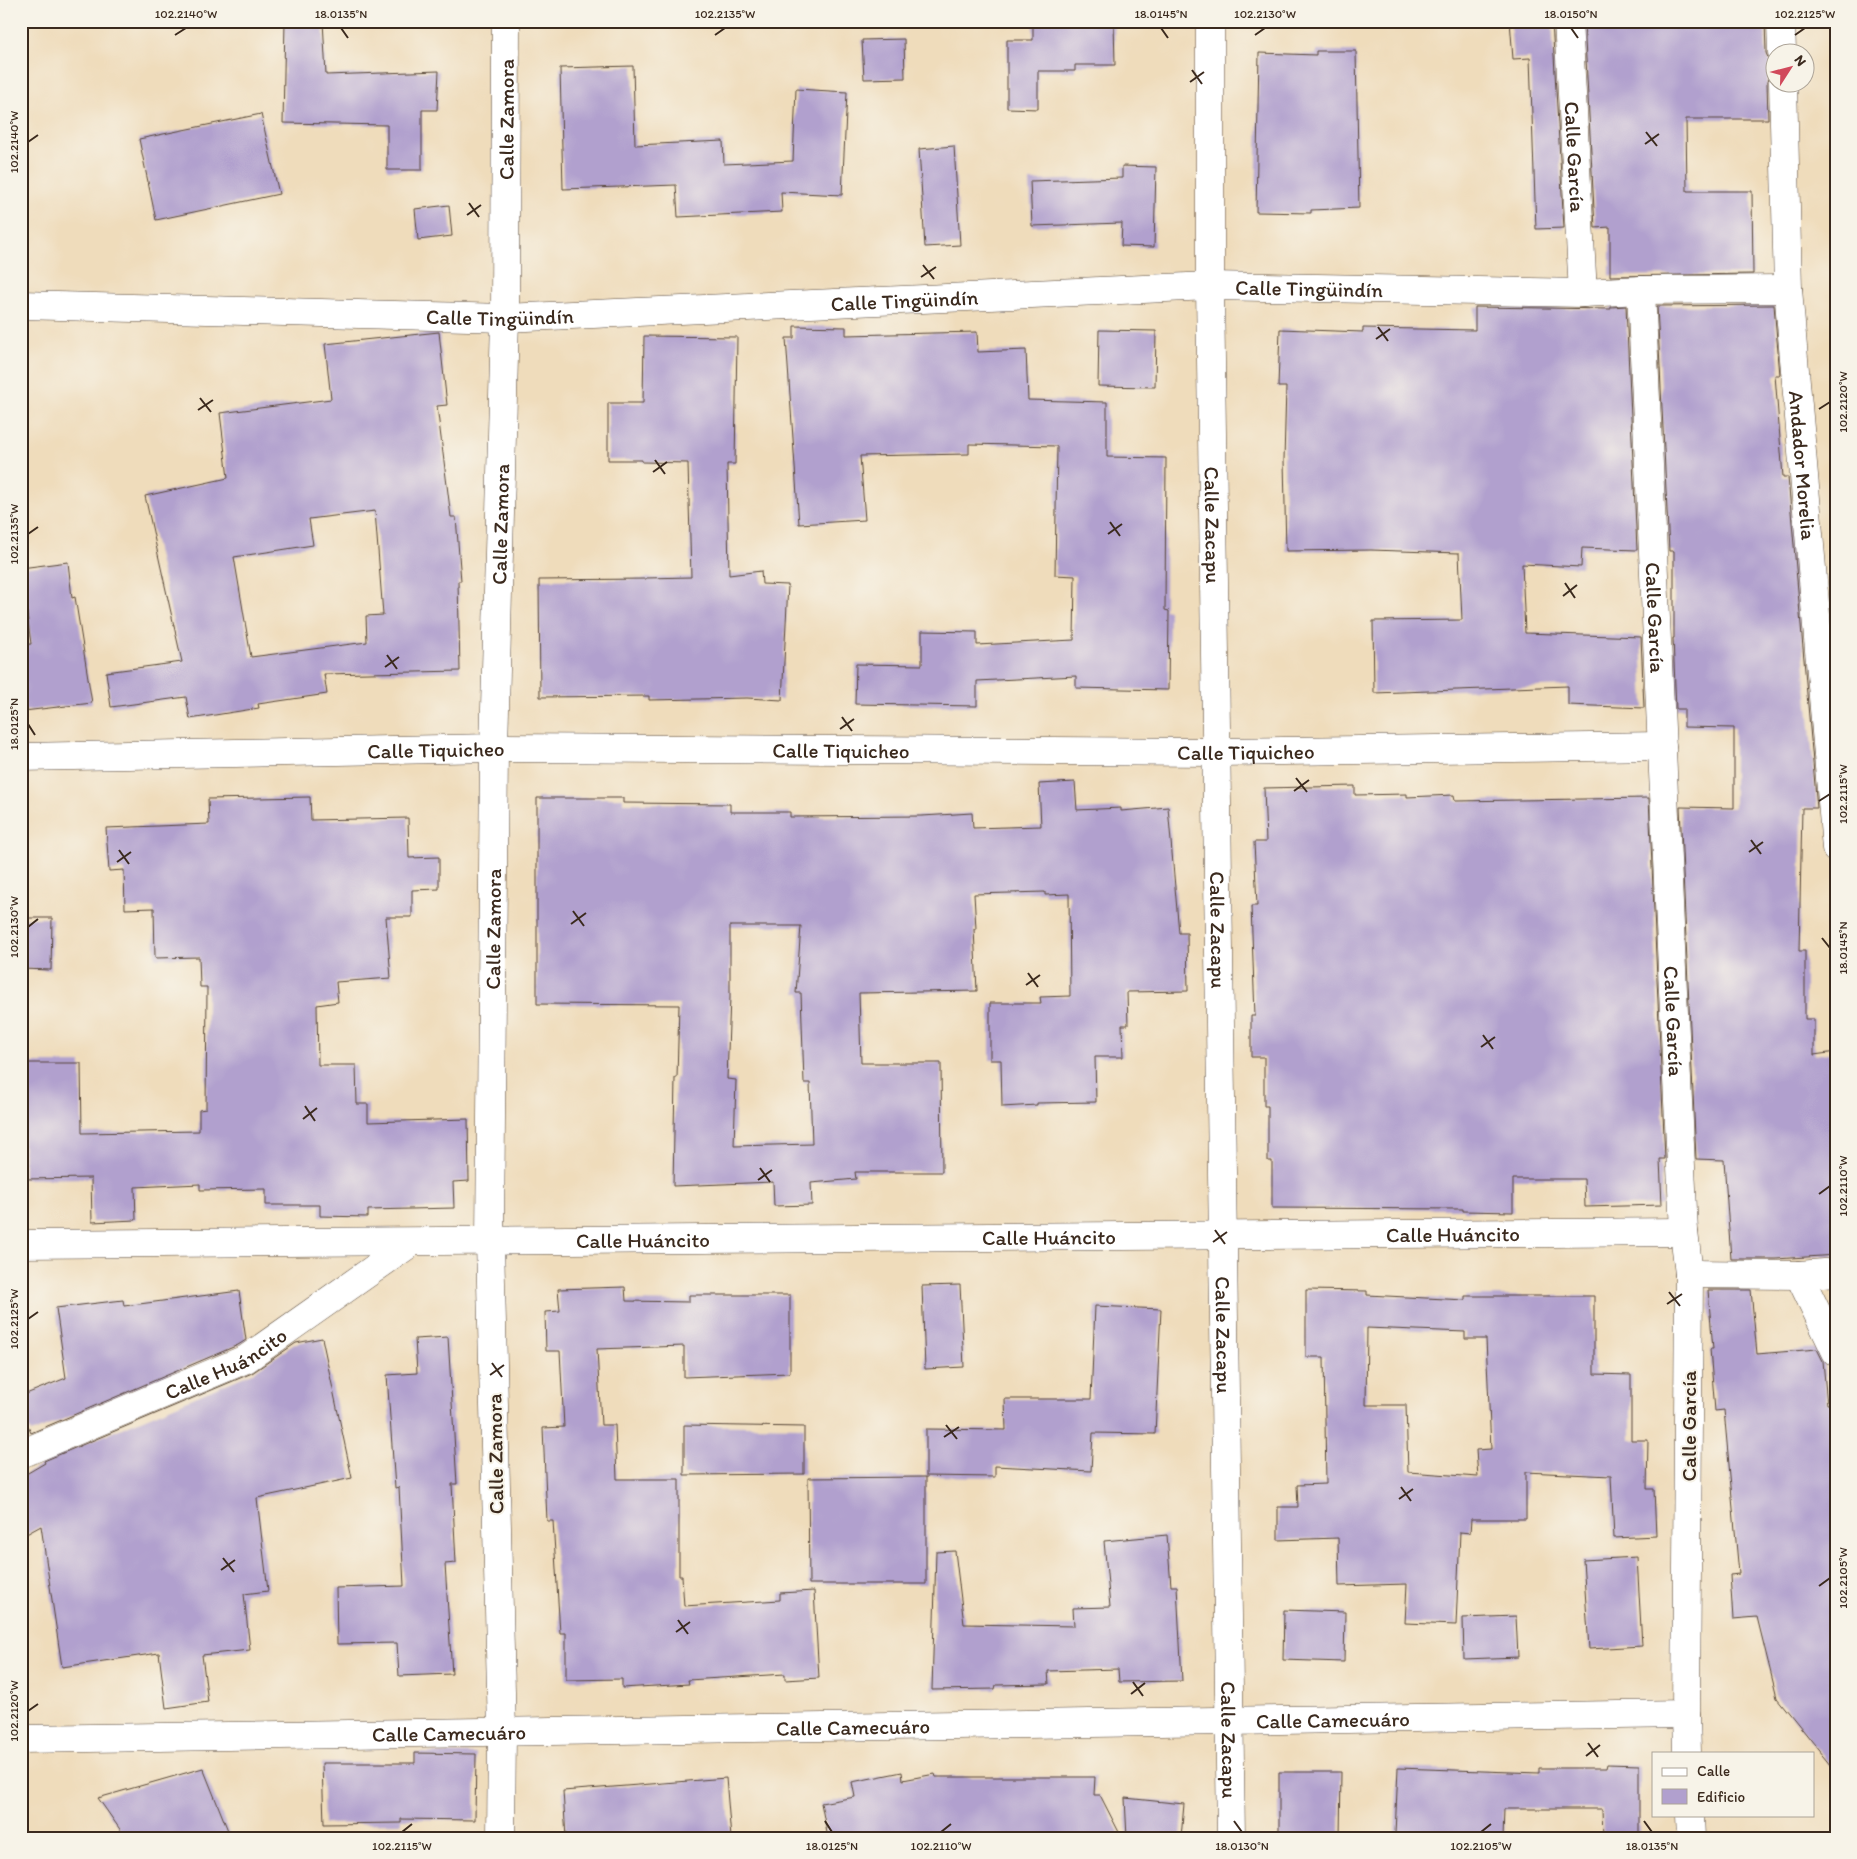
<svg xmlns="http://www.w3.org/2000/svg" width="1857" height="1859" font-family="Itim,sans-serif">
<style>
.building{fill:#b1a0ce;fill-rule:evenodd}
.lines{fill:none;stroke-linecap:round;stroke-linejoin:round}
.minor-casing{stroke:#564536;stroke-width:29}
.minor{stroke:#fff;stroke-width:28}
.ticks{fill:none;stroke:#3b2a1e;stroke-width:2}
.labels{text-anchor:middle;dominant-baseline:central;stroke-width:4;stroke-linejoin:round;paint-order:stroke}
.street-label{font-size:21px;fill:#3b2a1e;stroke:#f7f3e8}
.neatline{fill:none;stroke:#3b2a1e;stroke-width:2}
.ticks-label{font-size:12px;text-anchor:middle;fill:#3b2a1e}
</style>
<rect width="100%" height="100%" fill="#f7f3e8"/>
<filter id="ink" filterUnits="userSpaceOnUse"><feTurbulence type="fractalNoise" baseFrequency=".02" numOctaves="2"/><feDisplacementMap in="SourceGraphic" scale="10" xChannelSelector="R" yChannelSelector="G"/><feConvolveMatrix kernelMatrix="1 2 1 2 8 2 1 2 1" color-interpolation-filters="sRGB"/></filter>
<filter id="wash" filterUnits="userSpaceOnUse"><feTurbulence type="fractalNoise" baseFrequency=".0096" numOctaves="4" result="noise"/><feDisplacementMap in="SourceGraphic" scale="20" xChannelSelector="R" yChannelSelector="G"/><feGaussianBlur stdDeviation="1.12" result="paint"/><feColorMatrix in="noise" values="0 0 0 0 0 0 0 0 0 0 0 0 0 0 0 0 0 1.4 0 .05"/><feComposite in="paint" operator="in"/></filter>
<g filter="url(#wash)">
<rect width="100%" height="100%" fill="#efdcbb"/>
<g id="blocks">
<g class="building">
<polygon points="285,21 323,21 326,75 439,71 437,110 422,110 422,170 387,170 387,125 283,123"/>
<polygon points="1033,21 1114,21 1115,65 1075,65 1075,71 1038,71 1038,109 1007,108 1007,40 1033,40"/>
<polygon points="1510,21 1552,21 1564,228 1536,229 1530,58 1513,59"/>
<polygon points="1584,21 1765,21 1766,53 1769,60 1774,65 1774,70 1769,75 1767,82 1768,119 1686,119 1687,191 1752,191 1753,274 1610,276 1610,227 1595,228"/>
<polygon points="904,39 905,78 864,79 862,40"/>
<polygon points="1316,51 1356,51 1359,208 1311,210 1311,213 1256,212 1259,53 1316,55"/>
<polygon points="633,66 635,145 723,141 724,164 793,161 796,89 847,92 842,195 781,192 782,212 678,217 676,185 563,189 560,68"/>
<polygon points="261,114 279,194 156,220 139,139"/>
<polygon points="954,146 960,245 925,247 919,149"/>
<polygon points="1122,166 1156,167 1154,247 1121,246 1122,223 1032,226 1030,181 1122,178"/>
<polygon points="449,205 452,236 418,240 415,209"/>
<polygon points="1774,305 1780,375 1775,375 1783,477 1788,477 1817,808 1802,808 1799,951 1805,951 1805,1019 1814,1019 1814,1055 1836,1052 1836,1255 1776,1259 1731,1259 1724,1160 1696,1159 1680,807 1734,808 1734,728 1684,727 1684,709 1676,709 1673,638 1674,638 1674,551 1669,551 1657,306"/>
<polygon points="1626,306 1637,550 1582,548 1581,567 1522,564 1525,633 1641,637 1644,708 1568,705 1568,686 1374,693 1373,621 1462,620 1459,553 1371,550 1286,551 1284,460 1286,387 1278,387 1280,329 1363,332 1363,328 1475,330 1475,307 1611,309 1611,307"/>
<polygon points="794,326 846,327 846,335 977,332 978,352 1026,350 1028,400 1107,402 1107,457 1166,458 1165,610 1169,611 1168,690 1076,688 1076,676 977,681 977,706 855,704 856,664 922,665 922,631 977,632 977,645 1074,640 1075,576 1055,575 1057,446 969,444 969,454 860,456 865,520 799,524 786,338 794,338"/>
<polygon points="1099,330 1156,331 1155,387 1098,386"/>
<path d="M439 332 447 405 437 406 451 517H456L461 581H458L460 671 324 674 327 694 258 704 259 708 190 719 186 697 111 707 106 672 182 662 145 496 228 478 220 413 331 399 325 344ZM375 511 383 615 366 616 367 642 251 657 234 557 313 545 309 519Z"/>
<polygon points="644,336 737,337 735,464 727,464 729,575 761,571 762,584 788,585 782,700 747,698 649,700 649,696 540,697 539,580 646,579 646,578 691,577 688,463 642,462 642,460 608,460 608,403 643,403"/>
<polygon points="68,562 72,598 75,597 92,703 24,711 21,692 21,645 31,644 21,568"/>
<path d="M1075 782 1077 810 1121 808V811L1168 807 1179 933H1187L1188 991 1127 992 1128 1025H1122L1123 1057H1095L1096 1102 1037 1103V1105L1002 1107 1001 1060H990V1003H1041L1040 997 1070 996 1069 894 1045 895V892L974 894 976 929H974L977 991 859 993 861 1063H941L942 1172H855L856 1179 811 1183 812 1205 774 1206 773 1182 673 1186 675 1078H677L679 1005 537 1004V798H623V803L730 804V812H790V817L922 816 972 813 973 828 1041 826 1039 784ZM730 926H801L796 993H801L804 1083H810L812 1144 734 1146 736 1080 727 1079 730 997Z"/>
<polygon points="1355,786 1355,795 1407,794 1407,797 1454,795 1455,801 1649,798 1665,1159 1660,1159 1662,1205 1585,1207 1584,1179 1513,1179 1513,1212 1463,1211 1463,1209 1272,1208 1272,1161 1268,1161 1268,1106 1264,1106 1264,1057 1251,1057 1251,1016 1255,1016 1251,906 1257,906 1254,842 1266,842 1264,788"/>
<polygon points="310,797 311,820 408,818 409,858 439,857 439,889 412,890 412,917 386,917 391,978 336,982 338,1002 317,1005 318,1065 356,1065 357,1104 368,1104 368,1122 468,1119 469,1181 453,1182 454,1208 368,1210 368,1217 320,1216 320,1205 266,1205 266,1189 200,1190 200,1184 135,1187 136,1220 92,1222 91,1178 24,1179 23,1063 81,1063 82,1133 199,1131 199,1110 206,1109 207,987 200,987 199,957 155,958 154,908 125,909 124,870 109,871 106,828 209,824 208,799"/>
<polygon points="21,918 52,918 51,970 21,969"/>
<polygon points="960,1285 964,1367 925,1369 922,1286"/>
<polygon points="625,1287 626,1301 689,1302 689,1295 790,1295 790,1373 684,1377 684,1346 597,1349 601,1425 615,1425 617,1479 679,1479 679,1576 682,1576 684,1606 780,1600 780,1593 814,1591 819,1678 785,1680 785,1674 688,1680 689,1684 622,1688 622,1679 566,1680 566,1633 560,1633 553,1521 547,1521 543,1428 564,1427 560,1351 546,1351 545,1312 560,1311 558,1289"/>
<path d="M1306 1290 1367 1291V1295L1465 1300V1296H1594V1374L1631 1375V1440H1648L1647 1489H1654L1656 1536 1614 1538 1611 1476 1526 1472V1519H1471L1470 1533 1460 1532 1456 1625 1405 1623 1407 1584 1339 1586 1338 1538 1278 1540V1507H1298L1297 1485 1326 1484 1324 1357H1306ZM1367 1328 1465 1332V1339H1486L1491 1449 1476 1450 1478 1477 1408 1472 1406 1405H1366Z"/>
<polygon points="1708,1290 1751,1290 1757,1354 1817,1349 1823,1361 1827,1404 1836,1404 1836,1771 1777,1698 1757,1617 1733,1619 1730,1575 1739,1574 1724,1410 1715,1411 1710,1349 1713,1349"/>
<polygon points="239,1291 246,1340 238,1345 31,1433 21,1411 21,1396 66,1378 56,1308 123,1300 124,1306"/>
<polygon points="1095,1306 1161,1309 1155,1434 1093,1433 1091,1471 995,1466 995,1477 926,1476 926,1429 1006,1430 1005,1399 1091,1399"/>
<polygon points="448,1337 457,1484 452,1484 456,1563 445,1564 452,1674 399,1676 397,1643 337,1644 336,1588 404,1586 399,1487 395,1488 387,1375 417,1373 415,1339"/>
<polygon points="322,1338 352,1478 257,1498 268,1591 244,1594 250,1650 202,1655 208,1702 166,1708 159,1653 62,1667 41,1526 21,1537 21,1477 45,1463 44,1461 252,1373 296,1343"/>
<polygon points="684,1425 804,1427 804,1474 684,1475"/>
<polygon points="926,1477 926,1584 809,1584 808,1478"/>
<polygon points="1167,1535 1171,1586 1177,1586 1182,1681 1119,1682 1118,1669 1048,1671 1049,1684 996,1685 995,1689 932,1690 936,1552 955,1551 964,1624 1074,1626 1073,1608 1110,1607 1104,1541"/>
<polygon points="1637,1557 1642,1646 1589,1649 1583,1560"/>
<polygon points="1284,1610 1345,1612 1344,1662 1283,1660"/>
<polygon points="1516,1616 1518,1657 1464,1659 1463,1618"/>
<polygon points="415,1753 476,1754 475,1820 401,1819 401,1823 324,1824 322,1763 415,1763"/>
<polygon points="1607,1764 1639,1765 1639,1838 1603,1838 1602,1809 1504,1809 1503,1838 1395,1834 1398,1768 1539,1773 1539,1768 1606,1768"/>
<polygon points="203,1768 231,1838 126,1838 98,1798"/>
<polygon points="902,1772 903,1780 935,1774 936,1777 1095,1777 1094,1795 1100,1795 1122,1838 828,1838 821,1803 855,1797 852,1782"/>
<polygon points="1279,1772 1341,1772 1340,1838 1279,1838"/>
<polygon points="726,1778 731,1838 566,1838 563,1791"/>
<polygon points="1125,1798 1184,1804 1181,1838 1127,1838"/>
</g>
</g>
</g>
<g filter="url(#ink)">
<use href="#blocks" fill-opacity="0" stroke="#564536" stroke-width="1"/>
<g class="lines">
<g class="minor-casing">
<g id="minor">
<path id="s1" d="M1210 21V286L1231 1838"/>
<path id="s2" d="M1568 21 1583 293"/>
<polyline points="1781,21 1782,52"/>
<path id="s3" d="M1783 82 1788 289 1836 848"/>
<path id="s4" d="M1641 290 1684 1232 1689 1274 1686 1714 1687 1753"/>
<path id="s5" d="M21 305 505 318 1210 286 1583 293 1641 290 1788 289"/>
<path id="s6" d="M21 757 494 748 1216 752 1662 746"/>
<path id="s7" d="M21 1244 1684 1232"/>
<polyline points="1689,1274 1799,1275 1836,1272"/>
<polyline points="1799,1275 1836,1352"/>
<path id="s8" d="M21 1454 246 1359 412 1242"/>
<path id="s9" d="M21 1739 1686 1714"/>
<polyline points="1690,1815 1691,1838"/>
<path id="s10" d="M501 1838 502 1732 490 1242 494 748 505 318 506 21"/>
</g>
</g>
<use href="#minor" class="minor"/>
</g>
</g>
<path class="ticks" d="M341 28 348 38M1161 28 1168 38M1571 28 1578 38M175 35 186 28M715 35 725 28M1255 35 1265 28M1795 35 1805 28M1192 70 1202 84M1190 82 1204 72M1646 132 1657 146M28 142 38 135M1645 144 1659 134M469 203 479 217M467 215 481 205M923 265 934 279M921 277 936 267M1378 327 1388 341M1376 339 1390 329M200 398 211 412M1819 409 1830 402M198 410 213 400M655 460 665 474M653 472 667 462M1110 522 1120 536M28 534 38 527M1108 534 1122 524M1565 583 1575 598M1563 596 1577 585M387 655 397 669M385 667 399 657M842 717 852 731M28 724 35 735M840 729 854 719M1296 778 1307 792M1294 791 1309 780M1819 801 1830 794M1751 840 1761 854M119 850 129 864M1749 852 1763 842M117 862 131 852M573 911 584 926M571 924 586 913M28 927 38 919M1822 938 1830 948M1028 973 1038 987M1026 985 1040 975M1483 1035 1493 1049M1481 1047 1495 1037M305 1106 315 1121M303 1119 317 1108M760 1168 770 1182M758 1180 772 1170M1819 1194 1830 1186M1215 1230 1225 1244M1213 1242 1227 1232M1669 1292 1680 1306M1667 1304 1682 1294M28 1319 38 1312M492 1363 502 1377M490 1375 504 1365M946 1425 957 1439M944 1437 959 1427M1401 1487 1411 1501M1399 1499 1413 1489M223 1558 234 1572M221 1570 235 1560M1819 1586 1830 1578M678 1620 688 1634M676 1632 690 1622M1133 1682 1143 1696M1131 1694 1145 1683M28 1711 38 1704M1588 1743 1598 1757M1586 1756 1600 1745M825 1821 832 1832M1234 1821 1242 1832M1644 1821 1652 1832M402 1832 412 1824M941 1832 951 1824M1481 1832 1491 1824"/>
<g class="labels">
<g class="street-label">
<text stroke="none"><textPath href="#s10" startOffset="1719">Calle Zamora</textPath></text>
<text stroke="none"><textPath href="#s2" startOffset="136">Calle García</textPath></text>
<text stroke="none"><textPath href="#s5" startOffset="1289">Calle Tingüindín</textPath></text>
<text stroke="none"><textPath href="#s5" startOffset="884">Calle Tingüindín</textPath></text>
<text stroke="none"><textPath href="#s5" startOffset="479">Calle Tingüindín</textPath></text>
<text stroke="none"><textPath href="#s3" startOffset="384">Andador Morelia</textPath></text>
<text stroke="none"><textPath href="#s10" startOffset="1314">Calle Zamora</textPath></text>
<text stroke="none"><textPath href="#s1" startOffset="504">Calle Zacapu</textPath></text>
<text stroke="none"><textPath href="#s4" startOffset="328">Calle García</textPath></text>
<text stroke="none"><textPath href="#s6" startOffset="415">Calle Tiquicheo</textPath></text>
<text stroke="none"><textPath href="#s6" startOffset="820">Calle Tiquicheo</textPath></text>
<text stroke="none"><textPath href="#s6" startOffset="1225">Calle Tiquicheo</textPath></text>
<text stroke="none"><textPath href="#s10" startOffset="909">Calle Zamora</textPath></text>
<text stroke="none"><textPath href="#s1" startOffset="909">Calle Zacapu</textPath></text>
<text stroke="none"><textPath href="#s4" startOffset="732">Calle García</textPath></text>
<text stroke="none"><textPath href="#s7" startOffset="1432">Calle Huáncito</textPath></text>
<text stroke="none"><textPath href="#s7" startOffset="1028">Calle Huáncito</textPath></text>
<text stroke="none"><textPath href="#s7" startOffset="622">Calle Huáncito</textPath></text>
<text stroke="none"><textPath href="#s1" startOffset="1314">Calle Zacapu</textPath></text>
<text stroke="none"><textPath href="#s8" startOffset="224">Calle Huáncito</textPath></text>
<text transform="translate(1688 1426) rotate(-90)">Calle García</text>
<text transform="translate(495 1454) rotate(-91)">Calle Zamora</text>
<text stroke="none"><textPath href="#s9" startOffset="1312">Calle Camecuáro</textPath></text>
<text stroke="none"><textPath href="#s9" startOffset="832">Calle Camecuáro</textPath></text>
<text stroke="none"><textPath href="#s9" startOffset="428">Calle Camecuáro</textPath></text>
<text stroke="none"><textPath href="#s1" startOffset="1719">Calle Zacapu</textPath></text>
</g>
</g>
<rect width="1857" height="1859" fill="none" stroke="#f7f3e8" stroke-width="55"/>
<rect x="1652" y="1752" width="162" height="65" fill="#f7f3e8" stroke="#aca397"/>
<rect x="1662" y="1768" width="25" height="8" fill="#ffffff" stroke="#aca397"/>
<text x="1697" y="1776" font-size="15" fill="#3b2a1e">Calle</text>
<rect x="1662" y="1789" width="25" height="15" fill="#b1a0ce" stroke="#aca397"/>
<text x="1697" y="1802" font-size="15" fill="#3b2a1e">Edificio</text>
<g transform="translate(1790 68) rotate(54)"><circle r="24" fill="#f7f3e8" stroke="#aca397"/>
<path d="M0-4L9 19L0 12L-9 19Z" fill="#d1495b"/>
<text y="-8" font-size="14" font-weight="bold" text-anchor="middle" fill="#3b2a1e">N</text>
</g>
<rect x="28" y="28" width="1802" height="1804" class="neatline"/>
<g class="ticks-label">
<text x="186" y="18">102.2140°W</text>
<text x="341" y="18">18.0135°N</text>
<text x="725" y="18">102.2135°W</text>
<text x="1161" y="18">18.0145°N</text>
<text x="1265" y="18">102.2130°W</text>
<text x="1571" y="18">18.0150°N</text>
<text x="1805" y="18">102.2125°W</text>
<text transform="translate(14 142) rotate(-90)" y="4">102.2140°W</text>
<text transform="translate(1843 402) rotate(-90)" y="4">102.2120°W</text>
<text transform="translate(14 534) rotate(-90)" y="4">102.2135°W</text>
<text transform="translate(14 724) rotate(-90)" y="4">18.0125°N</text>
<text transform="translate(1843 794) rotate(-90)" y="4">102.2115°W</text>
<text transform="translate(14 927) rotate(-90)" y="4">102.2130°W</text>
<text transform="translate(1843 948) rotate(-90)" y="4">18.0145°N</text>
<text transform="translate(1843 1186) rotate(-90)" y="4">102.2110°W</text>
<text transform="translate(14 1319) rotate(-90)" y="4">102.2125°W</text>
<text transform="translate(1843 1578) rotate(-90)" y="4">102.2105°W</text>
<text transform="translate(14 1711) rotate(-90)" y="4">102.2120°W</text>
<text x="402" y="1850">102.2115°W</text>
<text x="832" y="1850">18.0125°N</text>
<text x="941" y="1850">102.2110°W</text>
<text x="1242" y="1850">18.0130°N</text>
<text x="1481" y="1850">102.2105°W</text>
<text x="1652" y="1850">18.0135°N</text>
</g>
</svg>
